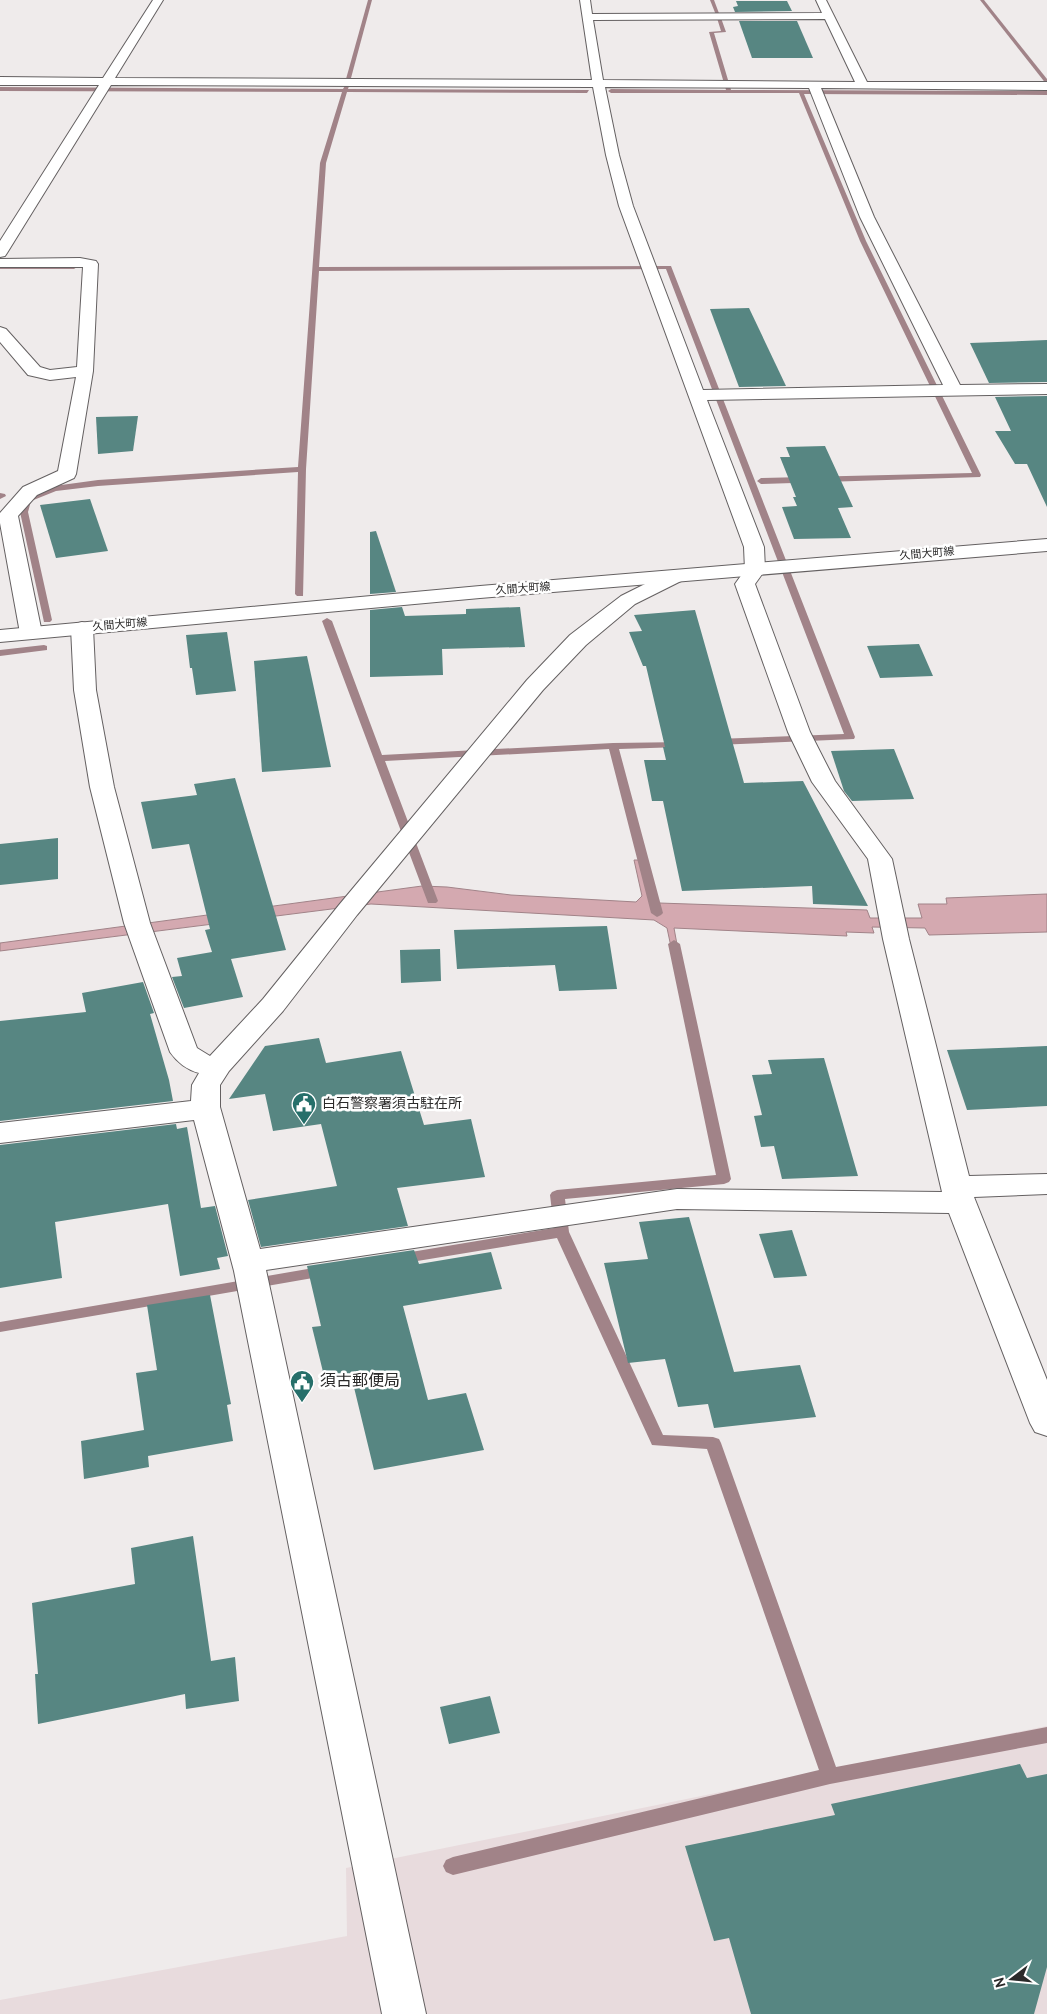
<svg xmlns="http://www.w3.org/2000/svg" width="1047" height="2014" font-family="Overpass,'Noto Sans JP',sans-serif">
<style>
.built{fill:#e8dbdd}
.water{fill:#d4a9b0;stroke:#a18388}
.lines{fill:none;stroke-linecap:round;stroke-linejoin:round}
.stream{fill:#a18388;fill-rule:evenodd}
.building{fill:#578682}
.minor-casing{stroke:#646061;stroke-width:2}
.major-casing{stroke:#646061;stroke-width:2}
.minor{fill:#fff;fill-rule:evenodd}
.major{fill:#fff;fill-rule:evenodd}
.labels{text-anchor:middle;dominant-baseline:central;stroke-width:5;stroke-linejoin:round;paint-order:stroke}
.far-street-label{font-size:11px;fill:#2b2a2a;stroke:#fff}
.poi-label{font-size:14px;fill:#2b2a2a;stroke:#fff;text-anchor:start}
.near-poi-label{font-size:16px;fill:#2b2a2a;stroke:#fff;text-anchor:start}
</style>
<rect width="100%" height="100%" fill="#efebeb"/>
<polygon class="built" points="1047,1726 1047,2014 0,2014 0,2000 347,1936 346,1868"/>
<polygon class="water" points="634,860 646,860 653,898 659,903 867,910 870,918 922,918 918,904 947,904 946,898 1047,894 1047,932 929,935 925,928 872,927 874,933 846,932 847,936 674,928 680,961 674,961 667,928 654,920 371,904 0,951 0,943 422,886 447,887 511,895 636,902 642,896"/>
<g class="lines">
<g class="stream">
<polygon points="368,0 372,0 351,78 346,79"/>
<polygon points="710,0 714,0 720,16 716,15"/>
<polygon points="980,0 984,0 1047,79 1047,85"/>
<polygon points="719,17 721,18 726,32 714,33 731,90 1047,91 1047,95 804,94 866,241 981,475 980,477 761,484 757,481 761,478 972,473 860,241 799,93 611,93 608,91 611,89 726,90 709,32 721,31 717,18"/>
<polygon points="346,84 349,86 348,89 589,90 587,93 347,92 326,163 319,267 671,266 855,737 854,739 716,745 711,742 716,739 844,734 666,269 319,271 306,469 303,596 297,596 295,594 298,472 98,486 56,491 31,501 28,512 52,620 50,622 44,622 20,512 24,498 54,486 98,480 298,467 320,163 342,92 0,91 0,87 343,89"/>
<polygon points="0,265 74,265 77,267 74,269 0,269"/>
<polygon points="0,493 5,494 6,496 0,499"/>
<polygon points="327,618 332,621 382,755 613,743 685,742 686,744 681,747 619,749 663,913 661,915 657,917 651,913 609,749 385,761 438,901 436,903 428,903 322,621"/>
<polygon points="44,645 47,646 47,650 0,656 0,650"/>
<polygon points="674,940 680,944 731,1179 729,1182 724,1184 565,1199 569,1232 663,1435 713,1437 719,1439 721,1443 836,1767 1047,1727 1047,1743 830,1784 453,1875 446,1872 443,1866 446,1860 453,1857 819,1770 707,1449 652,1445 557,1238 399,1264 394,1263 392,1259 394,1255 399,1254 554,1228 550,1195 552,1192 557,1190 716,1175 668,944"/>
<polygon points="325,1266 330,1267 332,1271 330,1275 0,1332 0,1322"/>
</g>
</g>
<g class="building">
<polygon points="736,1 787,1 792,11 735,12 733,7 738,6"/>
<polygon points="739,21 797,21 813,58 752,58"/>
<polygon points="749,308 786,386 739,387 710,309"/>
<polygon points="1047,340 1047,382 989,383 970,343"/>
<polygon points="1047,396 1047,507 1027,464 1015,464 995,431 1011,431 995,397"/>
<polygon points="138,416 133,451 98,454 96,417"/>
<polygon points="825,446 853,507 838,508 851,538 794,539 782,507 797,506 793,497 796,497 780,457 790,457 786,447"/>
<polygon points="90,499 108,551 56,558 40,505"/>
<polygon points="376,531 396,592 370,594 370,532"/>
<polygon points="402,607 405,616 466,614 466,609 520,607 525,647 442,649 443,675 370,677 370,610"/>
<polygon points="695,610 744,783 803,781 868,906 813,904 812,886 682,891 663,801 652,801 644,760 666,760 663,747 665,747 646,666 643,666 629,632 642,631 634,615"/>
<polygon points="227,632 236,691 196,695 192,668 190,668 186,635"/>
<polygon points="919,644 933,676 880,678 867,646"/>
<polygon points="307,656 331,767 262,772 254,661"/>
<polygon points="894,749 914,799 852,801 844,791 831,751"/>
<polygon points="235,778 286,950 231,959 243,997 184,1008 172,977 182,976 177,958 212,952 205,930 210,929 189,844 152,849 141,802 197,795 194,784"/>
<polygon points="58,838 58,879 0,885 0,844"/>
<polygon points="607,926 617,989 559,991 555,965 457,969 454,930"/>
<polygon points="440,949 441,981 401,983 400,950"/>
<polygon points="143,982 154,1013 150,1014 169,1080 173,1101 0,1121 0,1021 86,1012 82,993"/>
<polygon points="319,1038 326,1063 401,1051 424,1125 471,1119 485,1177 397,1188 408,1226 261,1247 248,1200 337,1186 321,1124 273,1131 265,1094 229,1099 265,1046"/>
<polygon points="1047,1046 1047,1106 967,1110 947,1050"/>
<polygon points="824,1058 858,1176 782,1179 774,1146 761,1147 754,1116 762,1115 752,1075 772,1074 768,1060"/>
<polygon points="176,1124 177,1129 187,1127 201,1208 215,1206 228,1256 217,1258 220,1269 180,1276 168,1204 55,1222 62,1278 0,1288 0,1145"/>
<polygon points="689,1217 734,1372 800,1365 816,1417 714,1428 708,1404 678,1407 665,1359 628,1363 604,1263 648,1259 639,1222"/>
<polygon points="792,1230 807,1276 774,1278 759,1234"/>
<polygon points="414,1250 419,1264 491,1252 502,1289 403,1306 428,1400 466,1393 484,1450 374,1470 351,1375 325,1380 312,1327 321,1326 307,1266"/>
<polygon points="210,1295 231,1404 227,1405 233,1441 148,1456 149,1467 84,1479 81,1441 144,1430 136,1373 157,1370 147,1305"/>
<polygon points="193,1536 211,1661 235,1657 239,1701 186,1709 185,1694 38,1724 35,1674 38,1674 32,1603 135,1584 131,1548"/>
<polygon points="490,1696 500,1733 449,1744 440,1707"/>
<polygon points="1020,1764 1027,1778 1047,1774 1047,1967 1034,2014 751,2014 729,1938 714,1941 685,1846 835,1815 831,1804"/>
</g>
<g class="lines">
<g class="minor-casing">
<g id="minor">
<path d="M153 0H163L115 78 592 80 580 0H590L592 14 822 13 816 0H826L867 82H1047V90L821 88 874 217 960 385 1047 384V394L707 400 764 547 765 570 755 584 810 732 835 781 892 859 909 939 969 1176 1047 1174V1194L974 1197 1047 1380V1436L1035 1432 1030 1423 949 1213 677 1209 266 1270 426 2014H382L234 1271 194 1120 0 1143V1123L191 1101 192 1085 199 1073C187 1070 177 1062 170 1052L124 923 90 787 74 690 71 628 75 624 82 622 89 624 93 628 96 690 114 787 150 923 197 1048 210 1056 263 999 339 905 527 680 570 635 621 596 667 573 674 571 681 573 684 577 681 581 635 604 586 645 543 690 357 915 283 1011 229 1071 220 1085V1107L260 1249 677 1189 942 1192 883 939 868 859 812 782 788 732 735 584 745 570 744 547 619 206 606 155 593 87 111 85 7 253 5 256 0 257V241L99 85H0V77L103 78ZM825 19 855 82 603 80 593 20ZM605 87 809 88 860 217 943 385 703 390 633 206 619 155Z"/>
<polygon points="80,258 96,261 98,264 93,371 76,474 74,478 37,495 18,516 42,633 38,637 31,639 24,637 20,633 0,523 0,513 23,487 58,471 76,377 50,380 28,375 0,342 0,327 6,329 40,367 50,370 77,367 83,267 0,267 0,259"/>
</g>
</g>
<g class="major-casing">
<polygon id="major" points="1047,539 1047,551 480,598 0,642 0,630 480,586"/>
</g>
<use href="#minor" class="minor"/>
<use href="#major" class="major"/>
</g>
<defs>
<g id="civic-pin" transform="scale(1.25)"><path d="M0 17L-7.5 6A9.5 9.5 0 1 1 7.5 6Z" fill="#266f6a" stroke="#fff"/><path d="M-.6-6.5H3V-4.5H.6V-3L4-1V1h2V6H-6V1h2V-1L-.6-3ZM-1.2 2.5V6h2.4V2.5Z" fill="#fff"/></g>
</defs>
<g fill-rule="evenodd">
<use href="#civic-pin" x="304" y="1104"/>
<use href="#civic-pin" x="302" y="1382"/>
</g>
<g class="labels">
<g class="far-street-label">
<text transform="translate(927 554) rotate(-5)">久間大町線</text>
<text transform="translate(523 589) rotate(-4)">久間大町線</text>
<text transform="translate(120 625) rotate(-5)">久間大町線</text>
</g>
<g class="poi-label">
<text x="322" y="1104">白石警察署須古駐在所</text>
</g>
<g class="near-poi-label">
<text x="320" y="1382">須古郵便局</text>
</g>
</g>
<g transform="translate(1012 1979) rotate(254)" stroke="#ffffff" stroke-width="4" paint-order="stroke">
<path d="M0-4L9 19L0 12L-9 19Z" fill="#2b2a2a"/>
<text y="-8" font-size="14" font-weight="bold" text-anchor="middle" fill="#2b2a2a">N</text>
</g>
</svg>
